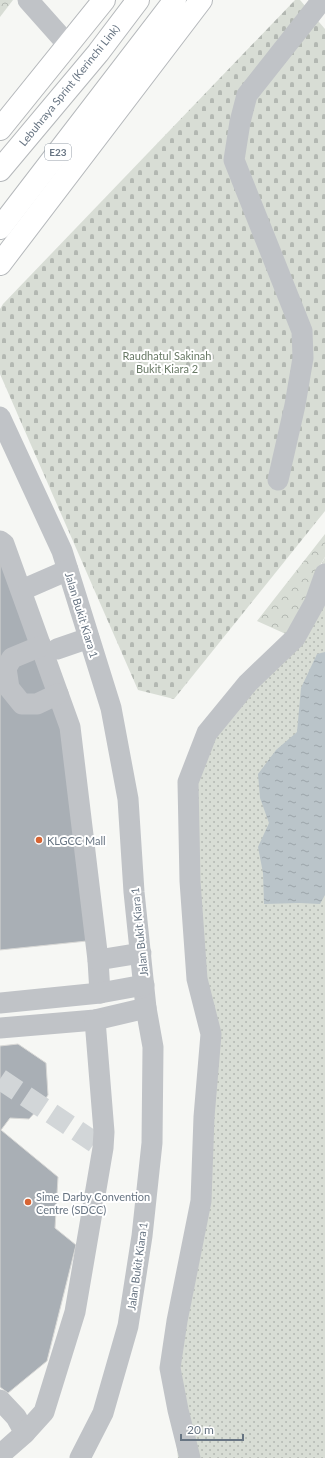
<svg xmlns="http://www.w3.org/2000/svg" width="325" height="1458" font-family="Lato,sans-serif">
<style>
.grass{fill:url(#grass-dots)}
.forest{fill:url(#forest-crowns)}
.cemetery{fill:url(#cemetery-stones)}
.water{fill:url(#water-ripples)}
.building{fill:#a9afb5;stroke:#d8d8d6}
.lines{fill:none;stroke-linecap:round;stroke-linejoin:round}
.minor-tunnel{stroke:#d2d6d8;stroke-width:21;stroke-dasharray:21 10;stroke-linecap:butt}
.highway-casing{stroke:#b5b8bb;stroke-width:24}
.minor{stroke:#c0c3c7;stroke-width:21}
.highway{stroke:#fff;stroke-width:22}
.poi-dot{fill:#d76433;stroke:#fff;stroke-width:1.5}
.labels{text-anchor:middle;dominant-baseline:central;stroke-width:4;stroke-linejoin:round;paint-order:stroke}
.shield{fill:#fff;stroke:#959ea8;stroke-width:1}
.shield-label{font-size:10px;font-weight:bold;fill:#687583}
.street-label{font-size:11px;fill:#687583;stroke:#fff}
.park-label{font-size:11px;fill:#697a66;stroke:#fff}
.poi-label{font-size:11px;fill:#687583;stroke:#fff;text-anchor:start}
</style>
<defs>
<pattern id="grass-dots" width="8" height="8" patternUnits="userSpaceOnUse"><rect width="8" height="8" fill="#d8ddd5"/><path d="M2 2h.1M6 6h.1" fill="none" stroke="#b3b8b2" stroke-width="1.8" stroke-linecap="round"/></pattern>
<pattern id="forest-crowns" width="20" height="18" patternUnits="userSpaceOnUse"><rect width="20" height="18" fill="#d8ddd5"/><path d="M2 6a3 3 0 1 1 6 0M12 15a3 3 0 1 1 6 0" fill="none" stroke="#b3b8b2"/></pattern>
<pattern id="cemetery-stones" width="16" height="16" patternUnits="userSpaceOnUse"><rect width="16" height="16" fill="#d8ddd5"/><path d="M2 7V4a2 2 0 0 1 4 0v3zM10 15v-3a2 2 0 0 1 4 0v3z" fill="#b3b8b2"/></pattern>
<pattern id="water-ripples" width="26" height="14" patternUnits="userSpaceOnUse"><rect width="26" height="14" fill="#bac4c9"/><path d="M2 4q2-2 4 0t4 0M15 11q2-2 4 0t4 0" fill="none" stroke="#9ba4a9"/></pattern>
</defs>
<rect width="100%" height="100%" fill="#f6f7f4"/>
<polygon class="grass" points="325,557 325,1458 178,1458 170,1387 190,1222 203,1051 181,785 288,635"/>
<g class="forest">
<polygon points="0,0 13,0 0,17"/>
<polygon points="325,534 325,557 318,569 308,602 288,635 257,621"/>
</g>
<polygon class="cemetery" points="295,0 300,0 325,29 325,511 174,699 138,690 0,374 0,309 3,304"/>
<polygon class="water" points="325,652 325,895 320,904 299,903 264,904 263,873 258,847 269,823 260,798 258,774 276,750 297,732 301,688 317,654"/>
<g class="building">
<polygon points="0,560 67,739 87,941 0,950"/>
<polygon points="18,1044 46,1063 48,1095 40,1107 29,1119 10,1118 1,1130 58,1177 55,1228 76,1245 47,1361 8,1393 0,1387 0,1046"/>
</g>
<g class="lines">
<polyline class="minor-tunnel" points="0,1079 103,1148"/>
<g class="highway-casing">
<g id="highway">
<polyline points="0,129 104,0"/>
<polyline points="0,170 98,53 138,0"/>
<polyline points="0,228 175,0"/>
<polyline points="0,264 201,0"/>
</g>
</g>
<g class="minor">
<polyline points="28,0 68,45"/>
<polyline points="0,417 62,551 111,708 128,799 134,892 146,1008 153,1047 152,1143 142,1236 128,1326 103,1413 80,1458"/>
<polyline points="278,480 295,405 303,358 302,331 234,160 240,122 247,95 322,0"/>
<polyline points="0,541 4,544 70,727 98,960 100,993"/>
<polyline points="29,587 68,570"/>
<polyline points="41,646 12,658 6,668 9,688 22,704 37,704 58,694"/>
<polyline points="57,649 89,638"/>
<polyline points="98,960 141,953"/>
<polyline points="0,1003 100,993 144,985"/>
<polyline points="0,1028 95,1020 146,1008"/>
<polyline points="0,1400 16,1417 25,1433"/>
<polyline points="0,1455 25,1433 44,1412 75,1312 103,1148 104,1132 95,1020"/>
<polyline points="190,1458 178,1410 170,1368 177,1321 201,1201 204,1117 211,1034 197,979 190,881 188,782 207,733 248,683 295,638 315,602 325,574"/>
</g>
<use href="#highway" class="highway"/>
</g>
<g class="poi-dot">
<circle cx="39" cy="840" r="4"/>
<circle cx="28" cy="1202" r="4"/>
</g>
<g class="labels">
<rect class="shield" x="45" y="144" width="26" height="16" rx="3"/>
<g class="shield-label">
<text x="58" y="152">E23</text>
</g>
<g class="street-label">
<text transform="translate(69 85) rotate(-51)">Lebuhraya Sprint (Kerinchi Link)</text>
<text transform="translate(82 615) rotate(73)">Jalan Bukit Kiara 1</text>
<text transform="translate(139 932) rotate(-96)">Jalan Bukit Kiara 1</text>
<text transform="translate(137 1266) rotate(-82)">Jalan Bukit Kiara 1</text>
</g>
<g class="park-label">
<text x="167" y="355">Raudhatul Sakinah<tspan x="167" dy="13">Bukit Kiara 2</tspan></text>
</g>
<g class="poi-label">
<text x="47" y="840">KLGCC Mall</text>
<text x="36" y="1196">Sime Darby Convention<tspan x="36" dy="13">Centre (SDCC)</tspan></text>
</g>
</g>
<path d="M181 1434v6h62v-6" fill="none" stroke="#687583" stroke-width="2"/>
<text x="187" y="1434" font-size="12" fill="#687583" stroke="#ffffff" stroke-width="3" paint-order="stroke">20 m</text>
</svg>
